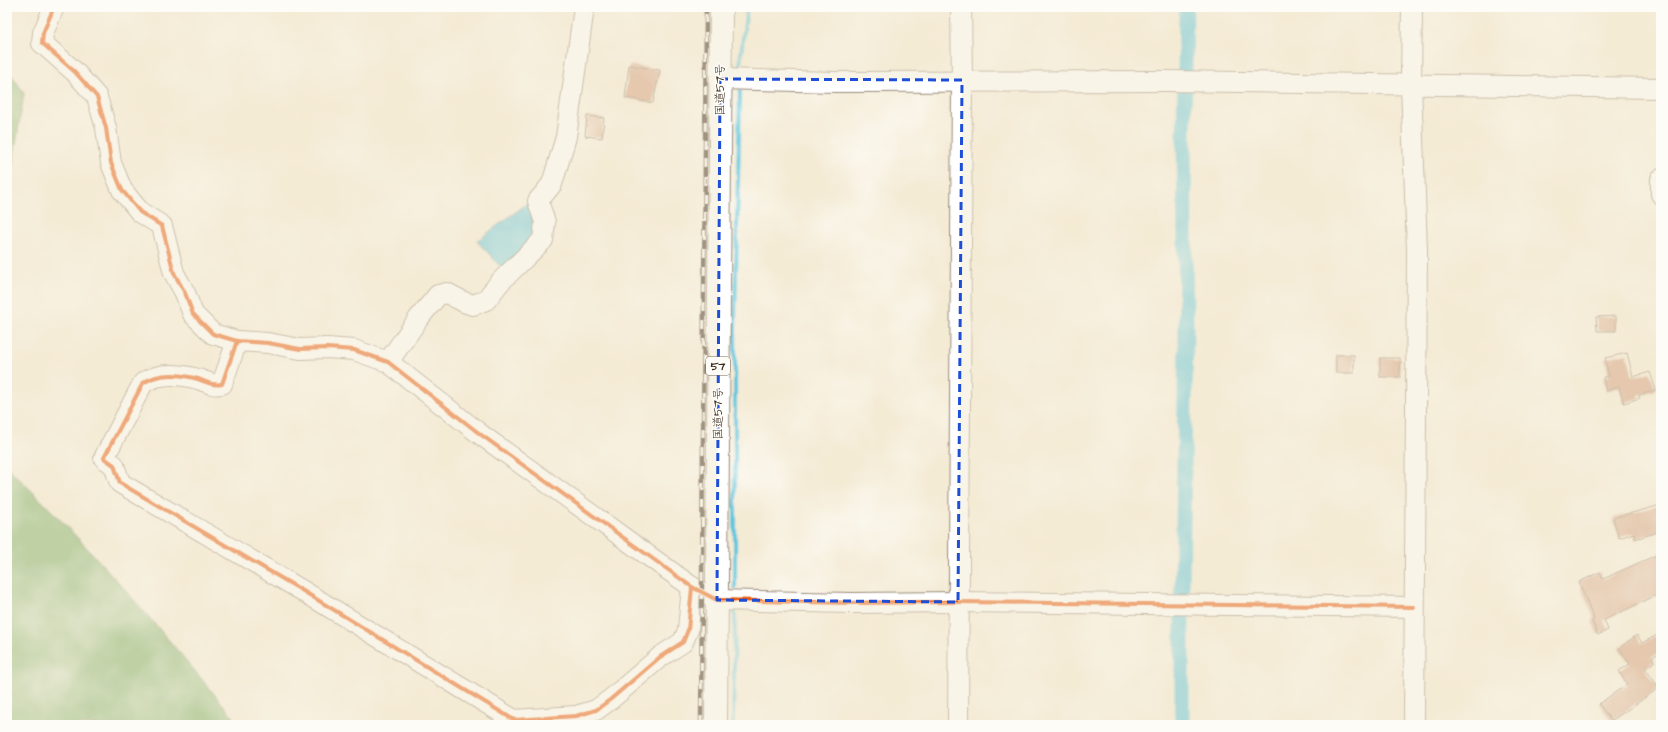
<svg xmlns="http://www.w3.org/2000/svg" width="1668" height="732" font-family="'Architects Daughter','Klee One',sans-serif">
<style>
.forest{fill:#7eb06a;stroke:#5c6d44}
.water{fill:#60c6dd;stroke:#4e787e}
.lines{fill:none;stroke-linecap:round;stroke-linejoin:round}
.stream{stroke:#60c6dd;stroke-width:4}
.canal{stroke:#60c6dd;stroke-width:15}
.building{fill:#d29d7e}
.minor-casing{stroke:#988a7a;stroke-width:22}
.highway-casing{stroke:#988a7a;stroke-width:24}
.minor{stroke:#fff;stroke-width:20}
.highway{stroke:#fff;stroke-width:22}
.rail-casing{stroke:#3b2a1e;stroke-width:4.5}
.rail{stroke:#fdfcf7;stroke-width:3;stroke-dasharray:9;stroke-linecap:butt}
.cycleway-casing{stroke:#fdfcf7;stroke-width:6}
.cycleway{stroke:#e8590c;stroke-width:4}
.marked{fill:none;stroke:#1d4ed8;stroke-width:3;stroke-dasharray:8 5;stroke-linejoin:round}
.labels{text-anchor:middle;dominant-baseline:central;stroke-width:3;stroke-linejoin:round;paint-order:stroke}
.shield{fill:#fdfcf7;stroke:#75695f;stroke-width:1}
.shield-label{font-size:11px;font-weight:bold;fill:#3b2a1e}
.street-label{font-size:12px;fill:#3b2a1e;stroke:#fdfcf7}
</style>
<rect width="100%" height="100%" fill="#fdfcf7"/>
<filter id="ink" filterUnits="userSpaceOnUse"><feTurbulence type="fractalNoise" baseFrequency=".025" numOctaves="2"/><feDisplacementMap in="SourceGraphic" scale="8" xChannelSelector="R" yChannelSelector="G"/><feConvolveMatrix kernelMatrix="1 2 1 2 8 2 1 2 1" color-interpolation-filters="sRGB"/></filter>
<filter id="wash" filterUnits="userSpaceOnUse"><feTurbulence type="fractalNoise" baseFrequency=".012" numOctaves="4" result="noise"/><feDisplacementMap in="SourceGraphic" scale="16" xChannelSelector="R" yChannelSelector="G"/><feGaussianBlur stdDeviation="0.9" result="paint"/><feColorMatrix in="noise" values="0 0 0 0 0 0 0 0 0 0 0 0 0 0 0 0 0 1.4 0 .05"/><feComposite in="paint" operator="in"/></filter>
<g filter="url(#wash)">
<rect width="100%" height="100%" fill="#f4ebd5"/>
<g class="forest">
<polygon points="7,68 24,93 11,176 7,178"/>
<path d="M7 467C91 546 166 636 240 725H7Z"/>
</g>
<polygon class="water" points="528,203 538,224 539,238 504,270 477,241"/>
<g class="lines">
<g class="stream">
<polyline points="740,67 741,53 747,7"/>
<polyline points="735,588 735,315 740,92"/>
<polyline points="733,725 735,612"/>
</g>
<polyline class="canal" points="1182,725 1182,592 1186,331 1184,136 1186,7"/>
</g>
<g id="blocks">
<g class="building">
<polygon points="629,65 660,70 653,103 625,98"/>
<polygon points="587,116 604,118 602,138 585,136"/>
<polygon points="1616,316 1616,331 1597,331 1596,317"/>
<polygon points="1627,353 1633,377 1650,372 1656,390 1639,395 1640,398 1624,403 1619,387 1606,391 1603,377 1609,376 1605,358"/>
<rect x="1336" y="355" width="18" height="18"/>
<rect x="1380" y="358" width="20" height="19"/>
<polygon points="1661,505 1661,531 1635,539 1634,533 1619,538 1613,518"/>
<polygon points="1661,553 1661,593 1604,620 1608,630 1598,635 1592,621 1594,619 1579,582 1600,572 1603,579"/>
<polygon points="1661,633 1661,652 1652,657 1654,662 1645,668 1659,688 1611,721 1599,704 1627,684 1619,671 1630,664 1619,648 1637,635 1642,643"/>
</g>
</g>
</g>
<g filter="url(#ink)">
<use href="#blocks" fill-opacity="0" stroke="#988a7a" stroke-width="1"/>
<g class="lines">
<g class="minor-casing">
<g id="minor">
<polyline points="54,7 43,33 42,43 75,72 97,97 106,128 111,163 122,190 140,212 162,226 174,273 185,293 193,314 213,334 237,341 268,343 300,349 327,348 354,350 388,362 480,434 628,541 692,587 717,600 851,603 958,602 1414,607"/>
<polyline points="1412,7 1411,83 1417,250 1414,725"/>
<polyline points="720,79 836,82 1165,81 1661,88"/>
<polyline points="1661,179 1661,194"/>
<path d="M237 341 222 384C212 386 207 382 198 379 180 374 159 372 143 383L104 458 114 465 120 483 303 591 514 720 576 716 596 710 611 699 660 657 683 642 688 630 692 587"/>
<polyline points="388,362 419,318 438,295 447,293 464,302 473,305 486,300 500,282 543,240 545,222 538,201 552,184 566,137 584,7"/>
<polyline points="958,725 962,80 961,7"/>
</g>
</g>
<g class="highway-casing">
<polyline id="highway" points="716,725 721,7"/>
</g>
<use href="#minor" class="minor"/>
<use href="#highway" class="highway"/>
<g class="rail-casing">
<polyline id="rail" points="701,725 706,7"/>
</g>
<use href="#rail" class="rail"/>
<g class="cycleway-casing">
<g id="cycleway">
<polyline points="54,7 43,33 42,43 75,72 97,97 106,128 111,163 122,190 140,212 162,226 174,273 185,293 193,314 213,334 237,341 268,343 300,349 327,348 354,350 388,362 480,434 628,541 692,587 717,600 851,603 958,602 1414,607"/>
<path d="M237 341 222 384C212 386 207 382 198 379 180 374 159 372 143 383L104 458 114 465 120 483 303 591 514 720 576 716 596 710 611 699 660 657 683 642 688 630 692 587"/>
</g>
</g>
<use href="#cycleway" class="cycleway"/>
</g>
</g>
<path d="M0 0H1668V732H0ZM720 79 962 80 958 602 717 600Z" fill="#f4ebd5" fill-opacity=".55" fill-rule="evenodd"/>
<path class="marked" d="M720 79 962 80 958 602 717 600Z"/>
<g class="labels">
<rect class="shield" x="706" y="357" width="24" height="18" rx="3"/>
<g class="shield-label">
<text x="718" y="366">57</text>
</g>
<g class="street-label">
<text transform="translate(720 90) rotate(-90)">国道57号</text>
<text transform="translate(718 414) rotate(-90)">国道57号</text>
</g>
</g>
<rect width="1668" height="732" fill="none" stroke="#fdfcf7" stroke-width="24"/>
</svg>
